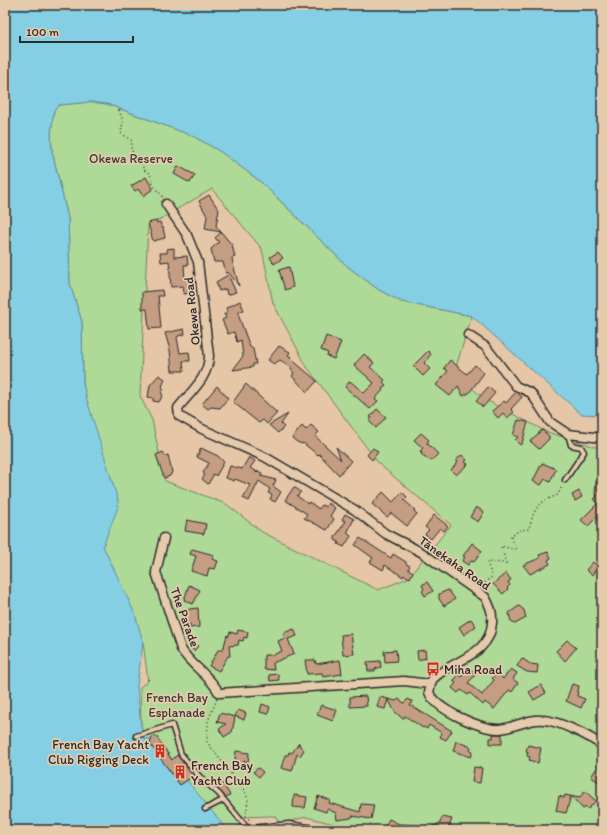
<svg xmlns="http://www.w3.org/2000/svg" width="607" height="835" font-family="Itim,sans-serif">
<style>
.green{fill:#afd996;stroke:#6d8260;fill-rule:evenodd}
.water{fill:#85cfe5;stroke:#618d9b}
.building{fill:#c49d82;stroke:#2b2b2b}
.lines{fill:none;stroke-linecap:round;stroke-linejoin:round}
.service-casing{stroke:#2b2b2b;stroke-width:7}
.minor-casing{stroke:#2b2b2b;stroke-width:11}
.path{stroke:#2b2b2b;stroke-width:1.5;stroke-dasharray:1 3;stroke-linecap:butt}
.service{stroke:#e5caac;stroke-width:4}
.minor{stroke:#e5caac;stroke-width:8}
.labels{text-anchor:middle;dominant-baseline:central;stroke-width:3.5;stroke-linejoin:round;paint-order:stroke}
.park-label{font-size:13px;fill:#383c36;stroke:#e5caac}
.street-label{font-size:13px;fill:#2b2b2b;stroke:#e5caac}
.poi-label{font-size:13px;fill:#2b2b2b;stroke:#e5caac;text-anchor:start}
</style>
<rect width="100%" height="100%" fill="#e5c6a7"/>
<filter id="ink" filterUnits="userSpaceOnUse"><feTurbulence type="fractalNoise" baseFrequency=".025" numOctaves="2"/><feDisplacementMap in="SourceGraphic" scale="8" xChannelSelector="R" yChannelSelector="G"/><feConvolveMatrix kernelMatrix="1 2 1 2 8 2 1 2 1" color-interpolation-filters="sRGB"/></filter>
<g filter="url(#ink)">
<path class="green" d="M91 102 107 104 193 136 221 152 261 182 347 266 379 290 402 302 472 316 454 373 486 400 547 432 602 449V830H560L550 828 518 830H332L334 824 306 817 280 824 275 816H271L242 817 239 826 246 830H138L141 726 140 687 148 681 143 642 96 648 86 397 83 383 82 322 70 284 68 218 52 151 51 133 54 110 58 105ZM212 189 262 249 273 303 307 367 379 464 451 525 408 578 378 590 262 532 226 504 165 481 152 420 140 396 148 226Z"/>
<polygon class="water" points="5,5 602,5 602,415 581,414 472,316 402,302 379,290 347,266 261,182 221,152 193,136 107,104 91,102 59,105 54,110 51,133 52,151 68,218 70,284 82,322 83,383 86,397 118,500 118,507 103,546 135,614 143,642 137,686 141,726 145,740 156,736 181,773 227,830 5,830"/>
<g class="building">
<polygon points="178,166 195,175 190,183 174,174"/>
<polygon points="146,177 153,189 143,196 138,189 135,191 131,186"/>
<polygon points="209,195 219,210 216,226 232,245 235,257 232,258 233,264 239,286 228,272 226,274 223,262 214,262 211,249 219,242 215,238 221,232 205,229 207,216 199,201"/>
<polygon points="156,221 157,223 160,222 162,228 163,227 165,238 153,241 148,223"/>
<polygon points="174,248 174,257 187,256 188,265 184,265 185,280 190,280 191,293 184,294 183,286 171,287 169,261 161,262 160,253 167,253 167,249"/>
<polygon points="278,252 283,258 274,264 270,257"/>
<polygon points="289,267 293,287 285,290 279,270"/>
<polygon points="228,275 236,292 227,295 226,289 219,291 216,282"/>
<polygon points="162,290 163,296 158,296 161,328 149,329 147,309 142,309 142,292"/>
<polygon points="240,301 244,310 239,312 239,317 250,347 253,349 256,364 253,364 253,367 233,370 243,356 241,340 237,342 234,332 228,334 222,320 226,318 224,314 228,313 226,308"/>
<polygon points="184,329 185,334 178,336 177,338 180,353 189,352 190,361 183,361 184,371 172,371 170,350 165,333"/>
<polygon points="326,336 341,342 334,359 327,356 328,353 321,350"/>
<polygon points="279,346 290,352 288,355 291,357 290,358 317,381 307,392 292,376 294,373 291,370 292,368 280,360 274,364 268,360"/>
<polygon points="428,351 431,354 424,363 430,369 423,376 413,366"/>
<polygon points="364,354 374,363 370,367 385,380 383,382 386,385 382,389 383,390 375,399 378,401 370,409 345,387 350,381 364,393 374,383 354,365"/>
<polygon points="450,360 467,374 475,365 484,373 469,393 463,396 458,386 450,396 436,385 448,371 444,368"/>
<polygon points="159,375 165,379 162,387 164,389 161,393 163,395 159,402 153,401 153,398 148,397 150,385"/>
<polygon points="246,384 277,413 267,424 263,420 259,423 233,402"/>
<polygon points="217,386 228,398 220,408 211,407 208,409 202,404"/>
<polygon points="488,387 495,393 483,407 476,401"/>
<polygon points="516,392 522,397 511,409 514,412 507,418 503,413 498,418 492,411 504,401 506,403"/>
<polygon points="377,409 386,417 376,428 369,421 372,418 370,417"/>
<polygon points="288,414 281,424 284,427 278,433 269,425"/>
<polygon points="518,420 528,422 522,443 520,445 515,440 518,437 513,435"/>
<polygon points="311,425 319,432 315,436 341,460 336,447 351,461 339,475 319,454 318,455 303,443 302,444 297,442 292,438 302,426 306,430"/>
<polygon points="542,430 549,436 549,439 539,449 530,441"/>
<polygon points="421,433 429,440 427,443 438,454 431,461 421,454 422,453 420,451 423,448 414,440"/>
<polygon points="201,448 218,456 224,462 216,476 214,474 208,484 202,479 205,475 203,473 209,463 197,457"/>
<polygon points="373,448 378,452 372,460 367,455"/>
<polygon points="163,452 165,456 168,455 172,472 170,476 164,478 156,455"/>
<polygon points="462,455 467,460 465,462 468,464 456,475 451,470 458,462 456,460"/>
<polygon points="249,457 255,461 250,468 256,471 256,473 258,471 262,473 261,476 276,480 273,486 281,492 275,502 270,499 272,495 268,493 270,489 259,481 249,501 243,498 250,485 235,479 234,481 226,478 230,466 242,469"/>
<polygon points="542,463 556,469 550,482 545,479 541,485 533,481"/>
<polygon points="596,481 602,486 602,512 588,526 581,520 598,503 594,499 597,496 595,493"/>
<polygon points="294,487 301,492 297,496 308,504 309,502 319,509 322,505 326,507 328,503 335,508 330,516 334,519 327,530 304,518 307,514 285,500"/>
<polygon points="579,491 582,497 575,501 572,495"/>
<polygon points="383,492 393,502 402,492 407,497 404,500 415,510 414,511 417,514 407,526 391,513 387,517 372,504"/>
<polygon points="476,507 484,512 478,522 470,517"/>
<polygon points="345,514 354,519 347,533 351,536 344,547 338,544 339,542 335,540 335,537 346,521 342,520"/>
<polygon points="434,515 448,526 444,531 440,528 431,539 425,534 429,530 425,527"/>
<polygon points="187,520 206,524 204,534 185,531"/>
<polygon points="360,538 391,558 393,554 406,562 406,564 410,566 408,569 413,572 410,578 404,575 403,577 385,565 383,570 370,562 373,558 355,545"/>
<polygon points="472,543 482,551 474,562 471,561 468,565 462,561 465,557 463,556"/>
<polygon points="192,549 214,555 212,559 218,561 215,569 209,568 207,576 191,571 196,556 190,554"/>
<polygon points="548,552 551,558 548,560 550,564 530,574 523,565 540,558 539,555"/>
<polygon points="593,562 598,566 592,575 586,570"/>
<polygon points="506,573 511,580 508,582 510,585 507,588 508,589 503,594 493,584"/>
<polygon points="427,582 433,591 425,596 422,591 424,589 422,585"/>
<polygon points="189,585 200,590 193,604 184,600"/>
<polygon points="448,590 455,599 444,606 439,599 439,594"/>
<polygon points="519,606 524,610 526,618 515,624 511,622 509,613"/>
<polygon points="198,608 199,627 190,628 190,624 187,625 186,614 189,609"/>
<polygon points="471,619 476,626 464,635 459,627"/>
<polygon points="294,629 297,636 288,639 294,654 273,663 274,670 264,669 264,655 273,655 282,651 278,641 285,638 283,633"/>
<polygon points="238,630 248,632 247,638 244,637 243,641 239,640 238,645 229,646 230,656 228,656 219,671 209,666 218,650 223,650 227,635 228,637 230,632 237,634"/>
<polygon points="351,634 354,654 343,655 341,635"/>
<polygon points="567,640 576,648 565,661 556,651"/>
<polygon points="193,641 198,646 194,651 188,645"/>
<polygon points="396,650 397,661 385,662 384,651"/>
<polygon points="425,650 426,658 418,660 417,651"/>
<polygon points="522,658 530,664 538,665 537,673 527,672 517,666"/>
<polygon points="305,660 315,660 316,664 340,660 342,674 323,677 322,673 307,674"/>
<polygon points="380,661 381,667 375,669 375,671 368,671 367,662"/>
<polygon points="469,668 476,674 468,683 482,695 494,680 492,678 498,673 503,679 511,669 517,673 513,679 518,683 512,692 509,690 494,709 485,702 483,705 470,693 468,695 461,690 458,693 452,688 456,683 453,681 459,675 461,677"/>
<polygon points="278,674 279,680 270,681 269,675"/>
<polygon points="572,684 579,686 577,696 585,699 581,708 566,701"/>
<polygon points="541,685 546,693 534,700 529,692"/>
<polygon points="366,696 367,706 350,707 350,697"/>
<polygon points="380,697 396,701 399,699 404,703 408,699 413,702 410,705 452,731 446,740 440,737 442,733 429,725 427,729 424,727 423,728 405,716 403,719 395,712 388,699 385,709 377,707"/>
<polygon points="262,704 270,707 268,714 260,712"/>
<polygon points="321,705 337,710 333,721 317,715"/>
<polygon points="238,710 246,713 244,720 235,716"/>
<polygon points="220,713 235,717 232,732 224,737 219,729 226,724 217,722"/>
<polygon points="493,734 502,734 502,744 490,744 490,738 493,738"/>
<polygon points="156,736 172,760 177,755 193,776 180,785 150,744 152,737"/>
<polygon points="456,741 471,747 470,750 473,751 471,757 453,751"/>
<polygon points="299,743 300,746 304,750 300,756 297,754 292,771 281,768 285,755 288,755 289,752 292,753"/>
<polygon points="528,745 541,748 538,763 529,760 530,757 527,756 528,752 526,751"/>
<polygon points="236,751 249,753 248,762 244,761 244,765 236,764 237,760 235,759"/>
<polygon points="474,767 482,768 480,783 472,782"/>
<polygon points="258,768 263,772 259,777 253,772"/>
<polygon points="596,769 602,773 602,778 599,782 591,777"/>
<polygon points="213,778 223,784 230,795 226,797 211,782"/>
<polygon points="585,791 596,801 588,809 586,807 583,809 571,796 566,813 556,811 559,796 564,798 565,795 579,798"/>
<polygon points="294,795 307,797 305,808 293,807"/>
<polygon points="318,796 330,800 329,803 360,812 361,804 374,805 371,819 352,816 351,818 337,820 336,813 327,809 326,812 314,808"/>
<polygon points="442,817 452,819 448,830 425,830 440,823"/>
<polygon points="389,819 399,824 421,825 421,830 383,830"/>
</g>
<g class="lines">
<g class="service-casing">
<g id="service">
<polyline points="565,480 584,452 581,447 571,445 568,434"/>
<polyline points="136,736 172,725 181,754 199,776 219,794 249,830"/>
<polyline points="205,809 223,800"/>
</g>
</g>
<g class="minor-casing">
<g id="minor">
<path d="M166 204 187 235 198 262 209 356C208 379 191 391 178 408L179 416 202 429 265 457 355 510 386 534 421 552 485 597C490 605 493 614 492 623 490 657 450 660 432 680L429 692C434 709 482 730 499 729 515 728 528 718 544 720 558 721 591 736 602 746"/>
<polyline points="468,335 486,347 516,386 531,393 550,422 568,434 602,438"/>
<path d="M164 538 156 572 181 649C191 666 210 675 219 693L404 681 430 684"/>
<polyline points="251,830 289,826 314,830"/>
</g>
</g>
<g class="path">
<path d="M119 110 123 121 121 133 132 141 131 149 134 155 139 157 144 170C154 174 150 182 155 188 158 191 161 194 163 198"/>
<path d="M481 585 492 577 487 562 506 563 501 546 517 550 511 537 519 530 529 529C534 508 538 502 558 495L562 486"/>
<polyline points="148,679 148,681"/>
<polyline points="217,699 208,721 207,742 245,792 248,799 246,816 251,822"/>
</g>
<use href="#service" class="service"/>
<use href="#minor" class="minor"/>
</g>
</g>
<defs>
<g id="bus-bare" transform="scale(1.08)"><path d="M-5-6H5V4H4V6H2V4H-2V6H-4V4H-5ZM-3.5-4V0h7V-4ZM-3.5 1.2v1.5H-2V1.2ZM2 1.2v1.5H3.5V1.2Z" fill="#c8321e" stroke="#e5caac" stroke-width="2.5" paint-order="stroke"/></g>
<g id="building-bare" transform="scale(1.08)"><path d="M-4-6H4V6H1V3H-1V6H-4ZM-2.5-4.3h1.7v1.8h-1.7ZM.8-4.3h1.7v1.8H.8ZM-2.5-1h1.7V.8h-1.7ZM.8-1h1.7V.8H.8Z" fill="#c8321e" stroke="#e5caac" stroke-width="2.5" paint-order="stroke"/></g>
</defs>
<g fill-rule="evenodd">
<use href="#bus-bare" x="433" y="669"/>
<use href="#building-bare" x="160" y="751"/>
<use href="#building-bare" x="180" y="772"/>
</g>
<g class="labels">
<g class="park-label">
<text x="131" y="158">Okewa Reserve</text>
<text x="177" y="697">French Bay<tspan x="177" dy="15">Esplanade</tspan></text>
</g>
<g class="street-label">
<text transform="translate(192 311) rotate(-96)">Okewa Road</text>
<text transform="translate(455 563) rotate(35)">Tānekaha Road</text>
<text transform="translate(185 617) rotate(70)">The Parade</text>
</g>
<g class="poi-label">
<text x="444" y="669">Miha Road</text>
<text x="149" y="744" text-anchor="end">French Bay Yacht<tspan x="149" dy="15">Club Rigging Deck</tspan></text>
<text x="191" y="765">French Bay<tspan x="191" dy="15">Yacht Club</tspan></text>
</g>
</g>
<rect width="607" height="835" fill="none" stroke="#e5caac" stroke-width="20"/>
<rect x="10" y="10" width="587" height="815" fill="none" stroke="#2b2b2b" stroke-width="1.5" filter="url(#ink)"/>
<path d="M20 36v6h113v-6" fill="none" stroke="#2b2b2b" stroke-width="2"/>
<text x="26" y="36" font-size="12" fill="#2b2b2b" stroke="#e5caac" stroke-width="3" paint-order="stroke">100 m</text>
</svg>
